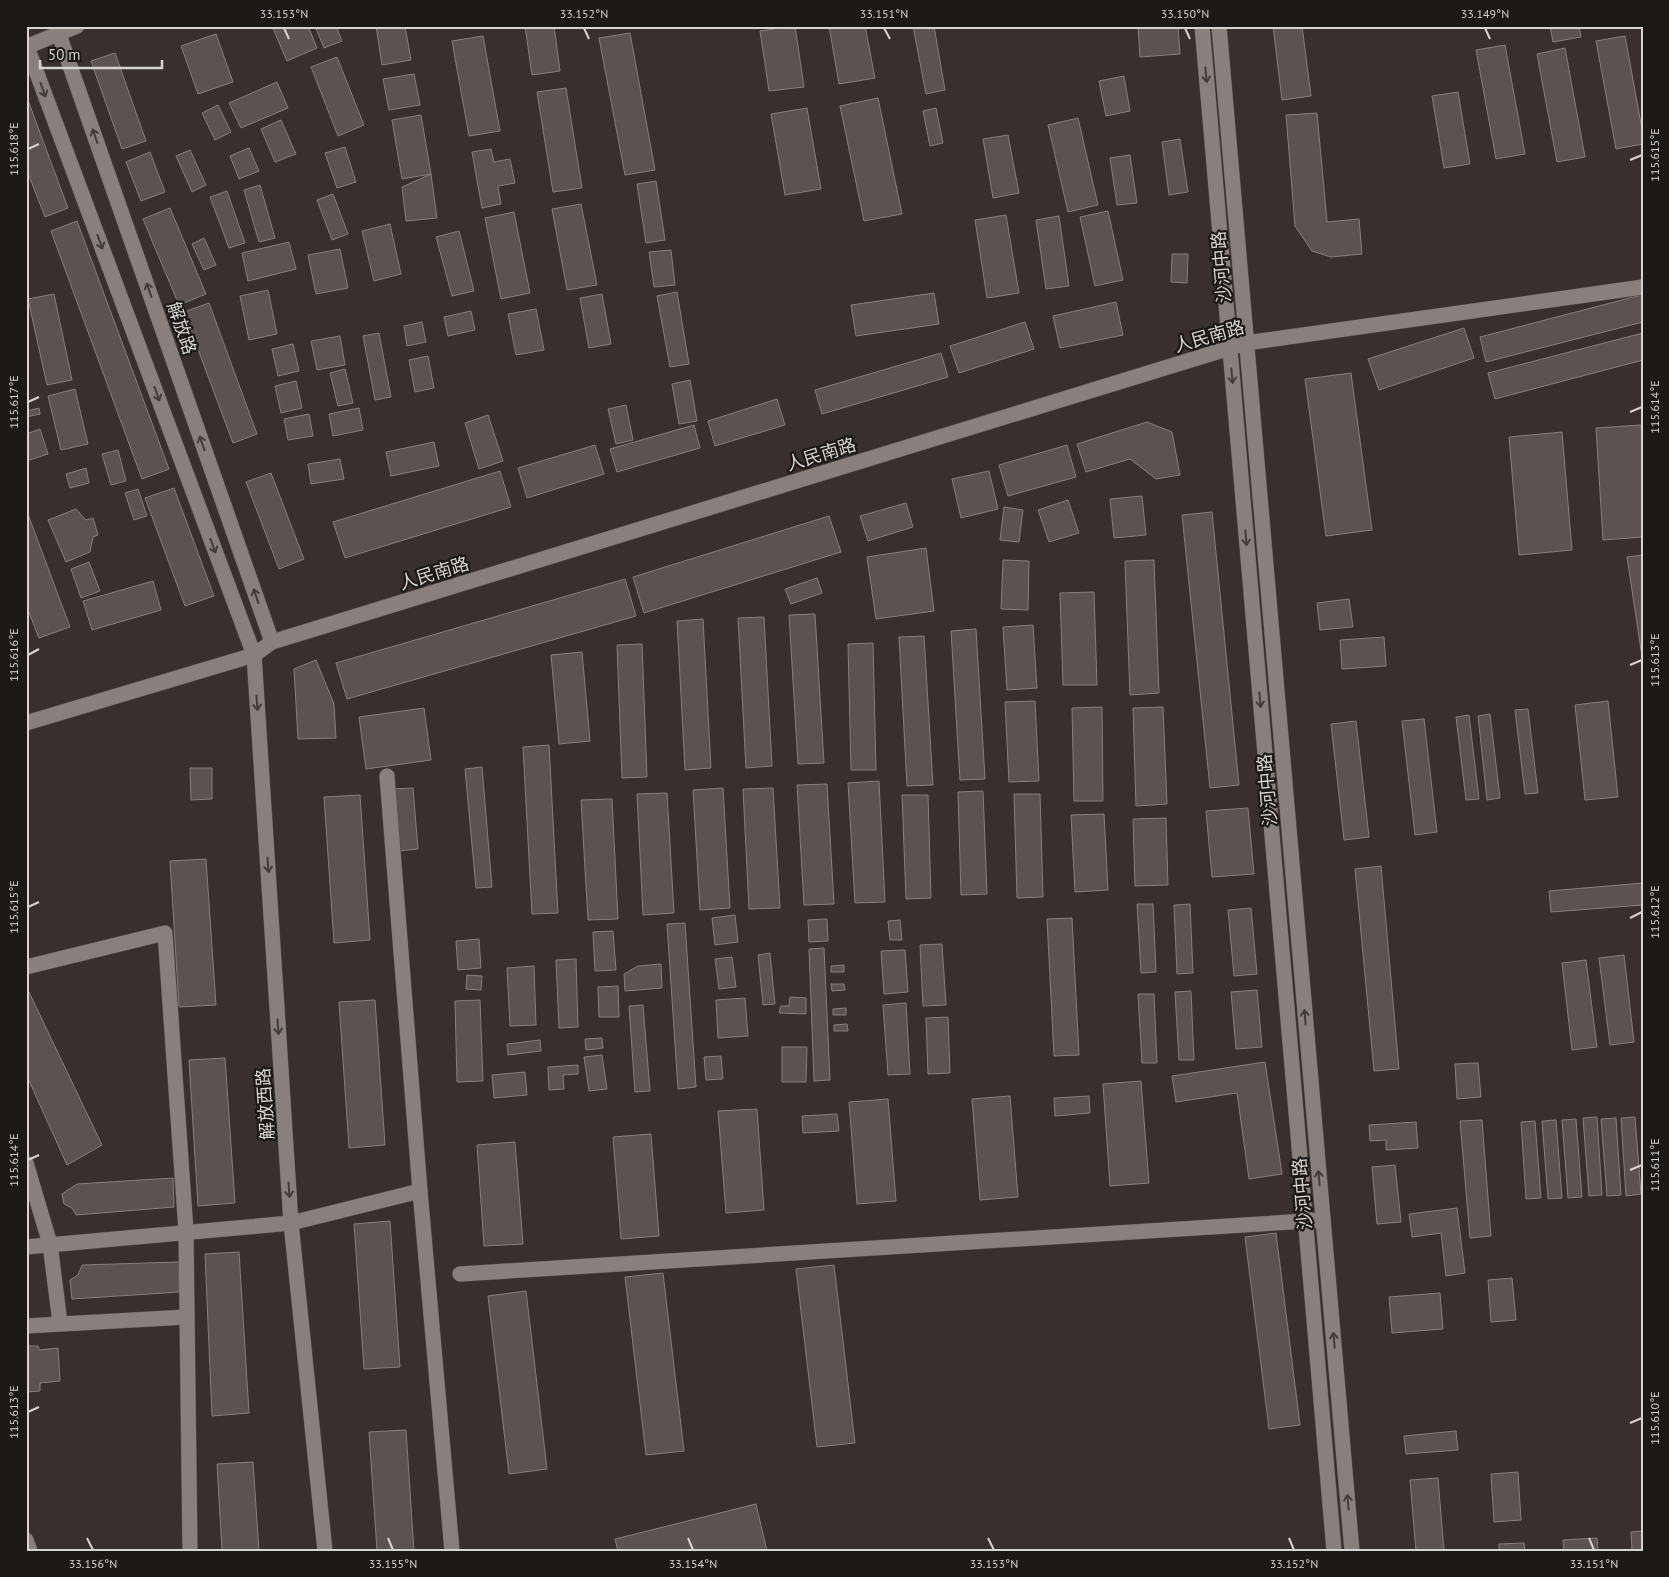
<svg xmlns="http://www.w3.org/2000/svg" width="1669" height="1577" font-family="'PT Sans','Noto Sans SC',sans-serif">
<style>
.building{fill:#5c5251;stroke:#897e7d}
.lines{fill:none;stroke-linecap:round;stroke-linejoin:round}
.minor-casing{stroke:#534b4a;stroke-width:16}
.tertiary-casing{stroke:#534b4a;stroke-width:16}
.secondary-casing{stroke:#534b4a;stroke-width:16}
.minor{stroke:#897f7d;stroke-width:15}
.tertiary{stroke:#897f7d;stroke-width:15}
.secondary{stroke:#897f7d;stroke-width:15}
.oneway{stroke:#423c3b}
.ticks{fill:none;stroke:#d8d2d1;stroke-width:2}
.labels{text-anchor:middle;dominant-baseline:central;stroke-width:4.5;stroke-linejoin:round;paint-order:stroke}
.street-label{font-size:18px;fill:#d8d2d1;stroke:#1c1818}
.neatline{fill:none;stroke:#d8d2d1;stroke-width:2}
.ticks-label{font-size:12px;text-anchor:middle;fill:#d8d2d1}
</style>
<rect width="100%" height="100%" fill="#382f2e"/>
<g class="building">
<polygon points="272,26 308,26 317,48 287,61"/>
<polygon points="315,26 336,26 342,41 324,48"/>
<polygon points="376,26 405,26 411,60 382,65"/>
<polygon points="525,26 554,26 560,71 532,75"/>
<polygon points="795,26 804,87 769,91 760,31"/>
<polygon points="829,26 865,26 875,78 839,84"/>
<polygon points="913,26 934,26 945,90 926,94"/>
<polygon points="1138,26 1178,26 1180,54 1140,57"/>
<polygon points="1273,26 1302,26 1311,96 1282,100"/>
<polygon points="1550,26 1579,26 1581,37 1553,42"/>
<polygon points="630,33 655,170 625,175 599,38"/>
<polygon points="216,34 233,82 198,94 181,46"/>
<polygon points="483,36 500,131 469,136 452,41"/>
<polygon points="1625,36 1643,135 1643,144 1616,149 1596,41"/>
<polygon points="1505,45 1525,154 1496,159 1476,50"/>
<polygon points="1565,48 1585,157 1557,162 1537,54"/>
<polygon points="115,53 146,141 122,149 91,61"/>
<polygon points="337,57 364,125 338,136 311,67"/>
<polygon points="414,74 420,105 389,110 383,79"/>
<polygon points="1124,76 1130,111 1106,116 1099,81"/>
<polygon points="277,82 288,108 241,128 229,103"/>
<polygon points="566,88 582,188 553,192 537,92"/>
<polygon points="1458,92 1470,164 1444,168 1432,96"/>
<polygon points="26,95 68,208 45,217 26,168"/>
<polygon points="878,98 902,214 864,221 840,106"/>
<polygon points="218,105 231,132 215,140 202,113"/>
<polygon points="807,108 821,189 785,195 771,114"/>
<polygon points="936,108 943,143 930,146 923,111"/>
<polygon points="1317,113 1327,222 1359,219 1362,254 1331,257 1312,251 1295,226 1286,115"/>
<polygon points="421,115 431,174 402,179 392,120"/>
<polygon points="1078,118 1098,205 1068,212 1048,125"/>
<polygon points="281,120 296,154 275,162 261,129"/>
<polygon points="1008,135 1019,193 993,198 983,139"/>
<polygon points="1180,139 1188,192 1169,195 1162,142"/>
<polygon points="345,147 356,182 337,188 325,153"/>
<polygon points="249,148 259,171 239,179 230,156"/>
<polygon points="491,149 494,162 510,159 515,183 498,186 501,204 482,208 472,152"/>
<polygon points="190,150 206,185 192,192 176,156"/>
<polygon points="150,152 165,192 141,201 126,162"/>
<polygon points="1130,155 1137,203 1117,205 1110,158"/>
<polygon points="431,174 437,218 406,221 402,187"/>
<polygon points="656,181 665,240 646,243 637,184"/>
<polygon points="260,185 275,238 259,242 244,190"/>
<polygon points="227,191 245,243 229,248 210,197"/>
<polygon points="333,194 348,234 332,240 317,200"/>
<polygon points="581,204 597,285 567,290 552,209"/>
<polygon points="170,208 206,294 179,305 143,219"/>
<polygon points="1108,211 1123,280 1095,286 1080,217"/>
<polygon points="514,212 530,293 501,299 485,218"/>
<polygon points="1006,215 1019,293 987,298 975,220"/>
<polygon points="1059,216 1069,286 1046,289 1036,220"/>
<polygon points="77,221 169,469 142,479 51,231"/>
<polygon points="390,224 401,274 374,281 362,231"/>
<polygon points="459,231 474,291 452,296 436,237"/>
<polygon points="204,238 216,265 204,270 192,244"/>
<polygon points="289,242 296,269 248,281 242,253"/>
<polygon points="340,249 348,288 316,294 308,255"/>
<polygon points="671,250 675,285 654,287 649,252"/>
<polygon points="1172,254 1188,254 1187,283 1171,282"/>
<polygon points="268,290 277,334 249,340 240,296"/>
<polygon points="677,292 689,364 670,367 657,296"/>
<polygon points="934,293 939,324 856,336 851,305"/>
<polygon points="54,294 72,380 47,385 28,299"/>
<polygon points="602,294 611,344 589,348 580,298"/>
<polygon points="1641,295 1643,302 1643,322 1486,362 1480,337"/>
<polygon points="1116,302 1123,335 1060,348 1053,316"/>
<polygon points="209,303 257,434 233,443 184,312"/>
<polygon points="536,309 544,350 516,355 508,314"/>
<polygon points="471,311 475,330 448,336 444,317"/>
<polygon points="422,322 426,342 407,346 404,326"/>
<polygon points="1025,322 1034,349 959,373 950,346"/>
<polygon points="1464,328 1474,358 1379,390 1368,359"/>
<polygon points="379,333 391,397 375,400 363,336"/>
<polygon points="1643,333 1643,360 1495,399 1488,373"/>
<polygon points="340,336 345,365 317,370 311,341"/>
<polygon points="293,344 299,371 278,376 272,349"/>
<polygon points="941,353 948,377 822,414 815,390"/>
<polygon points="428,356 434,388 415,392 409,360"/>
<polygon points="345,369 353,403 338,406 330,373"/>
<polygon points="1351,373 1372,530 1326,536 1305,379"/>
<polygon points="690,380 697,421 679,424 672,384"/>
<polygon points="296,381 302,408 281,413 275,386"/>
<polygon points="75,389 88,444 61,450 48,396"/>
<polygon points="777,399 785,425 715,446 708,421"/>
<polygon points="626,405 633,440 616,444 608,409"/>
<polygon points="26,406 27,411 39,408 40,414 26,417"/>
<polygon points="359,408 363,430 333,436 329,414"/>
<polygon points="309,414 313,436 288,440 284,419"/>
<polygon points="488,415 503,461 479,469 465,423"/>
<polygon points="1147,422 1172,432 1180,475 1156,479 1130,459 1086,472 1077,444"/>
<polygon points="694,425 700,448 617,472 610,449"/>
<polygon points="1641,425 1643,450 1643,537 1603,540 1596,428"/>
<polygon points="40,429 48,454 26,461 26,434"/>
<polygon points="1562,432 1572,550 1519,555 1509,437"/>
<polygon points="434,442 439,466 391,476 386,452"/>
<polygon points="595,445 604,474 527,498 518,468"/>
<polygon points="1067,445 1076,477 1008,496 999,465"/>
<polygon points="118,450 126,481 111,485 102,454"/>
<polygon points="340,459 344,479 311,484 308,464"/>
<polygon points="86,468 89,483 70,488 66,474"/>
<polygon points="500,471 511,507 345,558 333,522"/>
<polygon points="989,471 998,509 961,518 952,479"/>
<polygon points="271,473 304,559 279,569 246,482"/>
<polygon points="174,488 214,596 185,606 145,498"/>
<polygon points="138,489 147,516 134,520 125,493"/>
<polygon points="1142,496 1146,535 1114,538 1110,499"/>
<polygon points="1068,500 1079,533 1049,542 1038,510"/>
<polygon points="906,503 913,527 868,541 860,516"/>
<polygon points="1004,507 1023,510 1019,542 1000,540"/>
<polygon points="26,509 70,627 39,638 26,605"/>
<polygon points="76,509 86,520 93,518 98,535 93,537 90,552 66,562 48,520"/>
<polygon points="1212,512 1239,785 1210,788 1182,515"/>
<polygon points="829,516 841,552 644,613 633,577"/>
<polygon points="926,548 934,611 876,619 867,557"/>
<polygon points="1643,555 1643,663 1627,557"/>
<polygon points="1003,560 1029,561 1028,610 1001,609"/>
<polygon points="1154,560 1159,693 1130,695 1125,561"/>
<polygon points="89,562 100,591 81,598 71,569"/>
<polygon points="817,578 822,593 791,604 785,589"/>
<polygon points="625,579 636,616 347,699 336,663"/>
<polygon points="153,581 161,610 92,630 83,601"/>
<polygon points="1094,592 1097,685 1063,685 1060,593"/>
<polygon points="1349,599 1353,627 1320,630 1317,603"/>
<polygon points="815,614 824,763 798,764 789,615"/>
<polygon points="764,617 772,766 746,768 738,618"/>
<polygon points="703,619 711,768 685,770 677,621"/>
<polygon points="1033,625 1037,688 1007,690 1003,627"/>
<polygon points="976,629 985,779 960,780 951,631"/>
<polygon points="924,636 933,785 907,786 899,637"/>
<polygon points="1384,637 1386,666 1342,669 1340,640"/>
<polygon points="873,643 876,770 851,770 848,644"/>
<polygon points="642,644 647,777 622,778 617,645"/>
<polygon points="582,652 590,741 559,744 551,655"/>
<polygon points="316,660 334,704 336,738 298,739 294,669"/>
<polygon points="1035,701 1039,781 1009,782 1005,702"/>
<polygon points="1608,701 1618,797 1585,800 1575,705"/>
<polygon points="1102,707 1103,801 1074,801 1072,708"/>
<polygon points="1163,707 1167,804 1136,806 1133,708"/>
<polygon points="424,708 431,760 366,769 359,717"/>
<polygon points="1528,709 1538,793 1525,794 1515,710"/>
<polygon points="1490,714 1500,798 1487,800 1478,716"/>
<polygon points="1469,715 1479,799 1466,800 1456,717"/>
<polygon points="1424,719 1437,832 1415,835 1402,721"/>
<polygon points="1356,721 1369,837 1344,840 1331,724"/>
<polygon points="549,745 558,913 532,914 523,747"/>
<polygon points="482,767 492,887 476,888 465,769"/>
<polygon points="190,768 212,768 212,799 191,800"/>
<polygon points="879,781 885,902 855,903 848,783"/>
<polygon points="827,784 834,904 804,905 797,785"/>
<polygon points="413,788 418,849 398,851 393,789"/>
<polygon points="723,788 730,908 700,910 693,790"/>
<polygon points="773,788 780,908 749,909 743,789"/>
<polygon points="983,791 987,894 961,895 958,792"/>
<polygon points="667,793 674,913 643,915 637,794"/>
<polygon points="1014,794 1040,794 1043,897 1017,898"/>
<polygon points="360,795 370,940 334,943 324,797"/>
<polygon points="902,795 928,795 931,898 906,899"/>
<polygon points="612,799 618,919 588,920 581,800"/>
<polygon points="1248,808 1254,874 1212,877 1206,811"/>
<polygon points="1104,814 1108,890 1075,892 1071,815"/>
<polygon points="1166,818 1168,885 1135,886 1133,819"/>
<polygon points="206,859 216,1005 179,1007 170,861"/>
<polygon points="1381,866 1399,1069 1374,1071 1355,869"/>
<polygon points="1643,883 1643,905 1551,912 1549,891"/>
<polygon points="1137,904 1153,904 1156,972 1141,973"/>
<polygon points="1190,904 1193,973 1177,974 1174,905"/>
<polygon points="1251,908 1257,974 1234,976 1228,910"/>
<polygon points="735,915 738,942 715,945 712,918"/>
<polygon points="1072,918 1079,1055 1054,1056 1047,919"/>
<polygon points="827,919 828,941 809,942 808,920"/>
<polygon points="900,920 902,940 890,940 888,921"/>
<polygon points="685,923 696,1087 678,1089 667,924"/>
<polygon points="613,931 616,970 595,971 593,932"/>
<polygon points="479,939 481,968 458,970 456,941"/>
<polygon points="942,944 946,1005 923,1006 920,945"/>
<polygon points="824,948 830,1080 814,1081 809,949"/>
<polygon points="905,950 908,992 884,994 881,951"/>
<polygon points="770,953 775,1004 763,1005 758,955"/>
<polygon points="1624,955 1634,1042 1610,1045 1599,958"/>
<polygon points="732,957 736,987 719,989 715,959"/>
<polygon points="576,959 578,1027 559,1028 556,960"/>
<polygon points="1586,960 1597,1047 1572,1050 1562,963"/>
<polygon points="661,964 662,988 625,991 624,974 638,966"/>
<polygon points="844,965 844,972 831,972 831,966"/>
<polygon points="534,966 536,1025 510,1026 507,968"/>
<polygon points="467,975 482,976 481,990 466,989"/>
<polygon points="831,984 844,984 845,990 832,991"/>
<polygon points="618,986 619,1017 599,1017 598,987"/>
<polygon points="28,990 102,1145 67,1165 26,1074 26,991"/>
<polygon points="1257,990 1262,1047 1236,1049 1231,992"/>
<polygon points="1191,991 1194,1060 1179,1060 1175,992"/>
<polygon points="1138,994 1154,994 1157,1063 1142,1063"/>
<polygon points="790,997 806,998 806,1014 779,1013 781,1006 789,1006"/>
<polygon points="745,998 748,1036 718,1038 716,1000"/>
<polygon points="375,1000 385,1145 349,1148 339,1002"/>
<polygon points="480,1000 483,1081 457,1082 455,1001"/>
<polygon points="906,1003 910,1074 888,1075 883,1005"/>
<polygon points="643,1005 650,1091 635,1092 629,1006"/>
<polygon points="846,1008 846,1015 833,1015 833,1009"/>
<polygon points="948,1017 950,1073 928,1074 926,1018"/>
<polygon points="847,1024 848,1031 834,1031 834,1025"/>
<polygon points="602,1038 603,1048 586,1050 585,1039"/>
<polygon points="540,1040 541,1051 508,1055 507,1044"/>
<polygon points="782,1047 807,1047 806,1082 782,1082"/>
<polygon points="602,1055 607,1089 589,1091 584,1057"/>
<polygon points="721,1056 723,1079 706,1080 704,1057"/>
<polygon points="225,1058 235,1203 198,1206 189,1060"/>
<polygon points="1265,1062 1282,1174 1249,1179 1237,1093 1176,1102 1172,1076"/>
<polygon points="1478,1063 1481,1097 1457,1099 1455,1064"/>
<polygon points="578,1065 578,1074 563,1075 564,1089 549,1090 548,1067"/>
<polygon points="525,1072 527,1095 494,1098 492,1075"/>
<polygon points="1141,1081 1149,1183 1110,1186 1103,1084"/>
<polygon points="1010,1096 1018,1197 980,1200 972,1099"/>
<polygon points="1089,1096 1090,1113 1055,1116 1054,1098"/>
<polygon points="888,1099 896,1201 857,1204 849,1102"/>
<polygon points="757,1109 764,1210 726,1213 718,1111"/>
<polygon points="837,1114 839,1131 803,1133 802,1116"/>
<polygon points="1597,1117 1602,1195 1589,1196 1583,1118"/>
<polygon points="1635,1117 1641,1194 1626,1196 1621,1118"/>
<polygon points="1616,1118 1621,1195 1607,1196 1601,1119"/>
<polygon points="1576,1119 1582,1197 1568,1198 1562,1120"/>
<polygon points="1482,1120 1491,1236 1470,1238 1460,1121"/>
<polygon points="1556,1120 1562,1198 1548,1199 1542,1121"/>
<polygon points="1535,1121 1541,1198 1526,1199 1521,1122"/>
<polygon points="1416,1122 1418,1148 1386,1150 1386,1140 1370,1141 1369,1125"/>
<polygon points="651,1134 659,1236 621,1239 613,1137"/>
<polygon points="515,1142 523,1244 484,1246 477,1145"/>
<polygon points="1395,1165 1401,1222 1377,1224 1372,1167"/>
<polygon points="173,1178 174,1207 76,1215 72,1208 64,1204 62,1194 77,1184"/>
<polygon points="1457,1208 1465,1273 1446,1276 1441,1233 1412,1237 1409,1214"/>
<polygon points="390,1221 400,1367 364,1369 354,1224"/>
<polygon points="1276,1233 1300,1425 1269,1429 1245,1237"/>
<polygon points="239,1252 249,1413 212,1416 205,1254"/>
<polygon points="179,1262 179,1292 72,1299 70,1280 78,1275 82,1265"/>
<polygon points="834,1265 855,1443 817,1447 796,1269"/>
<polygon points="663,1273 684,1451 646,1455 625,1277"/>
<polygon points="1512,1278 1516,1320 1491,1322 1488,1280"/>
<polygon points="526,1291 547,1469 509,1474 488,1296"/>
<polygon points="1440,1293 1443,1329 1392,1333 1389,1297"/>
<polygon points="26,1346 38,1346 39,1350 58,1348 60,1381 40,1383 40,1391 26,1392"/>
<polygon points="406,1430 414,1551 377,1551 369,1432"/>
<polygon points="1456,1431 1458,1450 1406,1454 1404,1436"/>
<polygon points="253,1462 259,1551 222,1551 217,1464"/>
<polygon points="1518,1472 1521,1520 1494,1522 1491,1474"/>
<polygon points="1438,1478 1444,1551 1416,1551 1410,1480"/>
<polygon points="756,1504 767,1551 618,1551 615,1539"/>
<polygon points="1643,1531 1643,1551 1632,1551 1631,1532"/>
<polygon points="1597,1538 1598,1551 1564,1551 1563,1540"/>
<polygon points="1524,1543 1525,1551 1499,1551 1499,1544"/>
</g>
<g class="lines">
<g class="minor-casing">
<g id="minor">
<polyline points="387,776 420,1191"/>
<polyline points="26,967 165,933 186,1231 190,1551"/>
<polyline points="26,1163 50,1244 60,1323"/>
<polyline points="26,1247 291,1223 420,1191 452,1551"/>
<polyline points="460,1274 1323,1220"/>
<polyline points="26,1326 186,1317"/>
<polyline points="26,1540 30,1551"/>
</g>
</g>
<g class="tertiary-casing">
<g id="tertiary">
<polyline points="1202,26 1334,1551"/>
<polyline points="1219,26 1352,1551"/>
<polyline points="26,47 77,26"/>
</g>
</g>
<g class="secondary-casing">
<g id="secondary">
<polyline points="56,26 272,642"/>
<polyline points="26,44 254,655 291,1223 325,1551"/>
<polyline points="26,723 254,655 272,642 1246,343 1643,287"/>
</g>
</g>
<use href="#minor" class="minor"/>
<use href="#tertiary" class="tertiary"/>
<use href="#secondary" class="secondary"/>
</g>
<defs><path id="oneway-shaft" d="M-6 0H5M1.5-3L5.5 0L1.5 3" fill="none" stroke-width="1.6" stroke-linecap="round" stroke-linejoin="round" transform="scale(1.25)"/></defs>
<g class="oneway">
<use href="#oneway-shaft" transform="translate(1206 75) rotate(85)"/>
<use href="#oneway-shaft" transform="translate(43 90) rotate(70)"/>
<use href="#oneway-shaft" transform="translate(95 136) rotate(-109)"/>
<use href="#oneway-shaft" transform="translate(100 242) rotate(70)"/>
<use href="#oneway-shaft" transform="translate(149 290) rotate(-109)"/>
<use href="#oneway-shaft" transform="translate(1232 376) rotate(85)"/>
<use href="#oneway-shaft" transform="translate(157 394) rotate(70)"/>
<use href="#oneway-shaft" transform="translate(202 443) rotate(-109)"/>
<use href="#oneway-shaft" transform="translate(1246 538) rotate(85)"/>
<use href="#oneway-shaft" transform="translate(213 546) rotate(70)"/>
<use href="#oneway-shaft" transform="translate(256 596) rotate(-109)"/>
<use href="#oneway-shaft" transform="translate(1260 700) rotate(85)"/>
<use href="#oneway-shaft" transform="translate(257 703) rotate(86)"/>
<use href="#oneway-shaft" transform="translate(268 865) rotate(86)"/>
<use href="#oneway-shaft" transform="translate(1305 1017) rotate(-95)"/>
<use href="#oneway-shaft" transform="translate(278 1027) rotate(86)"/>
<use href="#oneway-shaft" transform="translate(1319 1178) rotate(-95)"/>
<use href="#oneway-shaft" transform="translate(289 1190) rotate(86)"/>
<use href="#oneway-shaft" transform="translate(1334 1340) rotate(-95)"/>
<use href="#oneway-shaft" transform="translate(1348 1502) rotate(-95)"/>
</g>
<path class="ticks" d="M284 28 289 39M584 28 589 39M884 28 890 39M1185 28 1190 39M1485 28 1490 39M28 149 39 144M1630 160 1642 155M28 402 39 397M1630 412 1642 407M28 655 39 649M1630 665 1642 660M28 907 39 902M1630 918 1642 912M28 1160 39 1155M1630 1170 1642 1165M28 1412 39 1407M1630 1423 1642 1418M87 1538 93 1550M388 1538 393 1550M688 1538 693 1550M988 1538 994 1550M1289 1538 1294 1550M1589 1538 1594 1550"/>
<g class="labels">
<g class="street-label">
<text transform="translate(1221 267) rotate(-95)">沙河中路</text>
<text transform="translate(182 328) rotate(71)">解放路</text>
<text transform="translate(1209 336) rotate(-16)">人民南路</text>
<text transform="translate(821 454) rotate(-17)">人民南路</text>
<text transform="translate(434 573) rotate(-17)">人民南路</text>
<text transform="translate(1267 790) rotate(-95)">沙河中路</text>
<text transform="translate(265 1104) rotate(-94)">解放西路</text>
<text transform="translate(1302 1194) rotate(-95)">沙河中路</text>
</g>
</g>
<rect width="1669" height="1577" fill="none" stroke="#1c1818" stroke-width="55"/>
<path d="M40 60v8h122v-8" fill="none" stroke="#d8d2d1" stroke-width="2.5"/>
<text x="48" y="60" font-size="15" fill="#d8d2d1" stroke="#1c1818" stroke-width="4" paint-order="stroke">50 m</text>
<rect x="28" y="28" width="1614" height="1522" class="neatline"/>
<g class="ticks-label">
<text x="284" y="18">33.153°N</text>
<text x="584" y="18">33.152°N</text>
<text x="884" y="18">33.151°N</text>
<text x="1185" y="18">33.150°N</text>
<text x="1485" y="18">33.149°N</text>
<text transform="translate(14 149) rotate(-90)" y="4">115.618°E</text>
<text transform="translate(1655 155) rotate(-90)" y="4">115.615°E</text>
<text transform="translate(14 402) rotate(-90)" y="4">115.617°E</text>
<text transform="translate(1655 407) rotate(-90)" y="4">115.614°E</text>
<text transform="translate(14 655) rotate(-90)" y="4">115.616°E</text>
<text transform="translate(1655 660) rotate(-90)" y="4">115.613°E</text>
<text transform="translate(14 907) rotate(-90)" y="4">115.615°E</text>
<text transform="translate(1655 912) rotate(-90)" y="4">115.612°E</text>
<text transform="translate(14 1160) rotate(-90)" y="4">115.614°E</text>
<text transform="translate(1655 1165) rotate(-90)" y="4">115.611°E</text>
<text transform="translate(14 1412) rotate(-90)" y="4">115.613°E</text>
<text transform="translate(1655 1418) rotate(-90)" y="4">115.610°E</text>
<text x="93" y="1568">33.156°N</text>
<text x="393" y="1568">33.155°N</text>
<text x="693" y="1568">33.154°N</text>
<text x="994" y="1568">33.153°N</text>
<text x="1294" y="1568">33.152°N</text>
<text x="1594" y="1568">33.151°N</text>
</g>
</svg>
